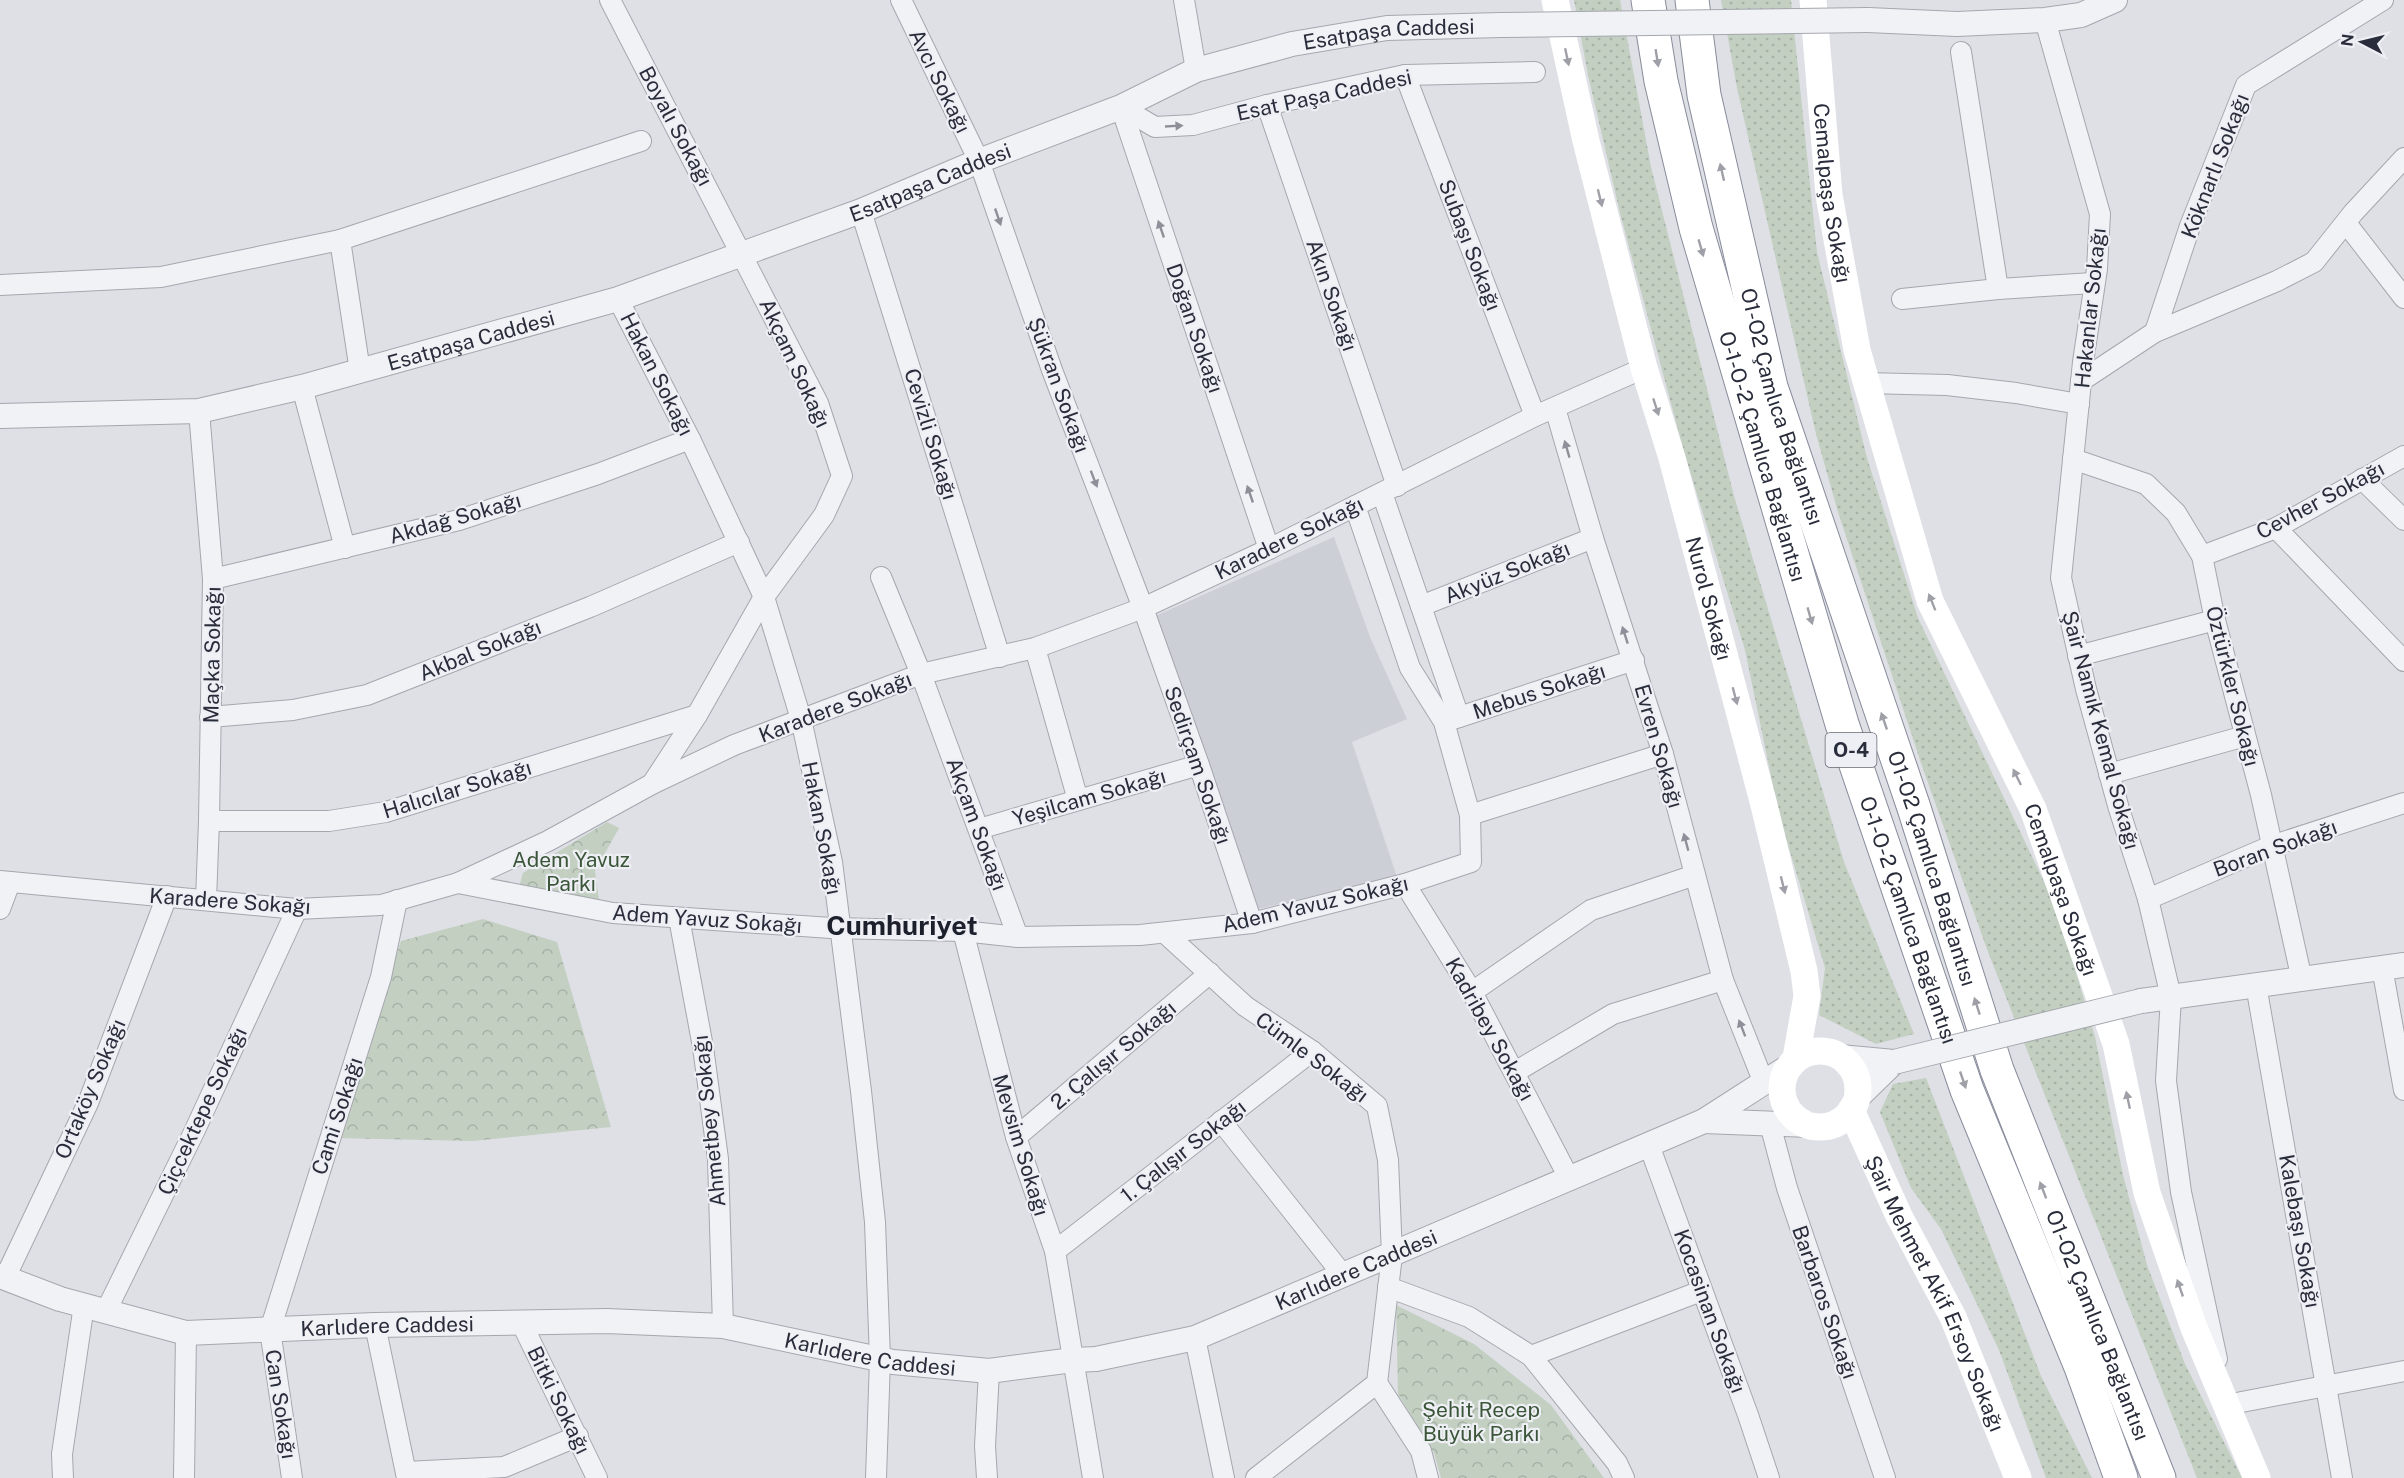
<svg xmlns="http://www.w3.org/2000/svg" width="2404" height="1478" font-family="'Public Sans',sans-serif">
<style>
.built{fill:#cdcfd7}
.grass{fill:url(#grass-dots)}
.park{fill:url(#park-crowns)}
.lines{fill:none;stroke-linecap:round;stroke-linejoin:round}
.minor-casing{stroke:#a5a7af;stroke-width:22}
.tertiary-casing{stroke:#a5a7af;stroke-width:26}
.trunk-casing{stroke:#888c9b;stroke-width:35}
.minor{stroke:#f1f2f5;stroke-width:20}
.tertiary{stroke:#f1f2f5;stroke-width:24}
.secondary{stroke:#fff;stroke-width:27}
.trunk{stroke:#fff;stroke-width:33}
.tertiary-bridge-casing{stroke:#a5a7af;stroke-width:26;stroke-linecap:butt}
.tertiary-bridge{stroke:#f1f2f5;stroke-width:24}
.oneway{fill:#9fa0a7}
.oneway2{fill:#8d9098}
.labels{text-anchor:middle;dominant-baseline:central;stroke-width:4.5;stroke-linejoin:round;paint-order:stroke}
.shield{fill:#eeeff4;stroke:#646772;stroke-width:1.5}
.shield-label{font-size:20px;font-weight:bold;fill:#292d3b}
.street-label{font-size:21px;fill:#292d3b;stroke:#eeeff4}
.park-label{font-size:21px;fill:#3a5538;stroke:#eeeff4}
.district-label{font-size:27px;font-weight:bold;fill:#1c1f2c;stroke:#eeeff4}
</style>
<defs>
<pattern id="grass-dots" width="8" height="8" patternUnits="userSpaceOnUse" patternTransform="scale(1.5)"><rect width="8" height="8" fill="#c2cfc1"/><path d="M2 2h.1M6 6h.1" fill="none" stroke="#a7b2a7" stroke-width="1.8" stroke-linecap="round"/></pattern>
<pattern id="park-crowns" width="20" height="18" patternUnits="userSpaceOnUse" patternTransform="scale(1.5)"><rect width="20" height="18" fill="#c2cfc1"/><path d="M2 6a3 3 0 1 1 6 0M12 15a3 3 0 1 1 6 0" fill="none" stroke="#a7b2a7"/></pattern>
</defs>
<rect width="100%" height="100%" fill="#dfe0e6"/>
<polygon class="built" points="1334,537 1370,637 1407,719 1352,742 1397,877 1258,909 1191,710 1153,617"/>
<g class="grass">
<polygon points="1574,0 1620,0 1651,167 1734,496 1844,862 1914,1034 1876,1044 1819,1015 1825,968 1779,815 1745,650 1684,452 1620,213 1588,75"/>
<polygon points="1721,0 1791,0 1817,252 1867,458 1918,618 2058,911 2095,1037 2123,1175 2147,1265 2185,1364 2242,1478 2197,1478 1988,952 1921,763 1838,512 1816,434 1779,273 1737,88"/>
<polygon points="1926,1078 2041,1376 2092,1478 2046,1478 1999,1350 1941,1229 1911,1188 1880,1112 1893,1084"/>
</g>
<g class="park">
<polygon points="607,822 619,828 595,871 599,900 519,887 523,873"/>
<polygon points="483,919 557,942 611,1127 473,1141 334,1138 401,941"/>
<polygon points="1396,1305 1474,1344 1551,1405 1604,1478 1441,1478 1434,1453 1398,1394"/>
</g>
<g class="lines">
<g class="minor-casing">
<g id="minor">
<polyline points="610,0 818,403 842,476 824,515 764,597 697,715 652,784"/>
<polyline points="901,0 979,161 1052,370 1143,608 1199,765 1252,923"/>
<polyline points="1184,0 1196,70"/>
<polyline points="2045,20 2100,214 2097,269 2083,362 2061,578 2086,689 2119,809 2148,899 2171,997 2166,1081 2181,1192 2217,1359"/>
<polyline points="1961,52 1998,289"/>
<polyline points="1405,75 1535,416"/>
<polyline points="1267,105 1397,486"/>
<polyline points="1121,107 1269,549"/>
<polyline points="1121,107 1155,127 1193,125 1267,105 1405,75 1535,72"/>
<polyline points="861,211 1000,657"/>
<polyline points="2346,223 2404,298"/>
<polyline points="340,240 360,371"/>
<polyline points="0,285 161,277 340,240 641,141"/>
<polyline points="618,299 690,439 764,597 801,719 832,862 861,1091 875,1222 880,1359 876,1478"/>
<polyline points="1902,299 1998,289 2093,283"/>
<polyline points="2155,332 2190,226 2246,85 2383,0"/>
<polyline points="2081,381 2155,332 2277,281 2314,262 2353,213 2404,158"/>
<polyline points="1865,383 1947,385 2016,393 2079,404"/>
<polyline points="302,387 345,548"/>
<polyline points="1555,408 1593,538 1663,754 1723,980 1764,1083"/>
<polyline points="199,411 213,579 209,821 206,900"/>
<polyline points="2073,459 2146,484 2176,513 2202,556 2215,620 2261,795 2302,980"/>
<polyline points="2362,479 2404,520"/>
<polyline points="1382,493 1459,717"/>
<polyline points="2276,528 2404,661"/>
<polyline points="2202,556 2276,528 2404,456"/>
<polyline points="881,577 921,674 1018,937"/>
<polyline points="213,579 459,520 598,474 690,439"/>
<polyline points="1421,606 1593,538"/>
<polyline points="1035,648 1078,800"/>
<polyline points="2078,656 2215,620"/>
<polyline points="210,717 293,710 367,695 590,607 739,542"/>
<polyline points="1447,721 1634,660"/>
<polyline points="2109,774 2245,736"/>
<polyline points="1470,815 1663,754"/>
<polyline points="209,821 329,821 386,812 697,715"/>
<polyline points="979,829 1199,765"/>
<polyline points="0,881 297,909 381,905 458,883 548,841 652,784 734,745 921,674 1035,648 1143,608 1269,549 1535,416 1644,368"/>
<polyline points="458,883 613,913 831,928 963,931 1018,937 1140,935 1252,923 1405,884 1471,862 1470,815 1444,722 1410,668 1355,506"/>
<polyline points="1405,884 1472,992 1569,1178"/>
<polyline points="2148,899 2271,846 2404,803"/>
<polyline points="0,909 10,882"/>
<polyline points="679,918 703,1047 718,1159 723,1326"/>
<polyline points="963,931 1016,1137 1055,1251 1093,1478"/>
<polyline points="1165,933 1245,1006 1312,1051 1377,1106 1388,1160 1392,1255 1377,1383 1256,1478"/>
<polyline points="2382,967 2404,1090"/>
<polyline points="2256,985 2342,1478"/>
<polyline points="1472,992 1591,910 1695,875"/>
<polyline points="1515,1072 1613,1014 1723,980"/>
<polyline points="1221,1121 1343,1275"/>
<polyline points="1770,1124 1787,1188 1885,1478"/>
<polyline points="1016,1137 1210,973"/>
<polyline points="1649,1145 1748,1415 1769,1478"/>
<polyline points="1055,1251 1312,1051"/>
<polyline points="5,1278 88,1103 167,896"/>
<polyline points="1388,1287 1469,1317 1531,1356 1617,1463 1624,1478"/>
<polyline points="106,1311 194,1132 297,909"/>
<polyline points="521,1322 597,1478"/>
<polyline points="375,1325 407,1478"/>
<polyline points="1195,1338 1224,1478"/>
<polyline points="1531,1356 1701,1291"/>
<polyline points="1377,1383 1421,1451 1428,1478"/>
<polyline points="2224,1394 2226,1405 2404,1371"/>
<polyline points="406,1472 504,1467 578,1436"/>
<polyline points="63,1478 62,1454 84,1305"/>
<polyline points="184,1478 186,1333"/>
<polyline points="292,1478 270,1330 381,977 397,900"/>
<polyline points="987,1478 985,1446 989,1371"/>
</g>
</g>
<g class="tertiary-casing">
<g id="tertiary">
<polyline points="1868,20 1957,24 2045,20 2081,15 2115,0"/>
<path id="s1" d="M0 416 199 411 302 387 618 299 861 211 979 161 1121 107 1196 70 1292 44 1387 28 1501 25"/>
<polyline points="2141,1001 2404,965"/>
<polyline points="1840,1057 1894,1062"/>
<polyline points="1856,1099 1894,1062"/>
<polyline points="1704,1121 1809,1125"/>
<path id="s2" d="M0 1276 60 1299 186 1333 375 1325 607 1321 723 1326 893 1362 989 1371 1073 1360 1096 1359 1195 1338 1704 1121 1788 1067"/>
</g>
</g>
<g class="trunk-casing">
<g id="trunk">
<path id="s6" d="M1648 0 1661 81 1696 228 1842 724 1967 1090 2081 1367 2121 1478"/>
<path id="s7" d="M1692 0 1704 95 1771 387 1914 808 1997 1070 2159 1478"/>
</g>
</g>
<use href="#minor" class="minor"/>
<use href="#tertiary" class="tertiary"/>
<g class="secondary">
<path id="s3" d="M1555 0 1586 141 1644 368 1672 458 1764 805 1804 971 1807 996 1796 1058"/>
<path id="s4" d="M1813 0 1829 195 1857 350 1930 601 2033 809 2116 1044 2147 1193 2194 1328 2257 1478"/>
<circle cx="1820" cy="1089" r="38"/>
<path id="s5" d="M1851 1110 1899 1216 1953 1317 2018 1478"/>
</g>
<use href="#trunk" class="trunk"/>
<g class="tertiary-bridge-casing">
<g id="tertiary-bridge">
<polyline points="1501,25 1868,20"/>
<polyline points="1894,1062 2141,1001"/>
</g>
</g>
<use href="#tertiary-bridge" class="tertiary-bridge"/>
</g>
<defs><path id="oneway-solid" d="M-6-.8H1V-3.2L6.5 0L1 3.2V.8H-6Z" transform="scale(1.5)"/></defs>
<g class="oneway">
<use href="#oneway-solid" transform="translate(1567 57) rotate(78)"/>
<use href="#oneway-solid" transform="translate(1657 58) rotate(81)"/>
<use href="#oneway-solid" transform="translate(1722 172) rotate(-103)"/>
<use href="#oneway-solid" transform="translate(1600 198) rotate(76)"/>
<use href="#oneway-solid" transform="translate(1701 248) rotate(74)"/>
<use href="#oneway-solid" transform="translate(1656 407) rotate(72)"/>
<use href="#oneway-solid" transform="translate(1932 602) rotate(-112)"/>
<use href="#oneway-solid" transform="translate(1810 616) rotate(74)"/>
<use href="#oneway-solid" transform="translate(1735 696) rotate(75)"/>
<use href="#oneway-solid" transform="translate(1884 721) rotate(-109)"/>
<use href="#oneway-solid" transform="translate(2017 777) rotate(-116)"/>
<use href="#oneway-solid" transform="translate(1783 885) rotate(76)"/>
<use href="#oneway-solid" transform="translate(1977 1006) rotate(-108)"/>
<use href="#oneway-solid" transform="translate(1963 1080) rotate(71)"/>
<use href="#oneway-solid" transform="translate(2128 1100) rotate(-102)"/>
<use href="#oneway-solid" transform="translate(2043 1190) rotate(-111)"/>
<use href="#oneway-solid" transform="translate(2180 1288) rotate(-109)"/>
</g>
<g class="oneway2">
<use href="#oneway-solid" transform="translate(1174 126) rotate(-3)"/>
<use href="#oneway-solid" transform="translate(998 217) rotate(71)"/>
<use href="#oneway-solid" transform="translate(1161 229) rotate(-109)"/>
<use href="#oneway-solid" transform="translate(1567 449) rotate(-106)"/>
<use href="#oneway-solid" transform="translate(1094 479) rotate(69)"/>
<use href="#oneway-solid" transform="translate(1250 494) rotate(-109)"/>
<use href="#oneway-solid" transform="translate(1625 635) rotate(-108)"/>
<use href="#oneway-solid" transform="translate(1686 842) rotate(-105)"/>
<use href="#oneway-solid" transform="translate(1742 1028) rotate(-111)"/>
</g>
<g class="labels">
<rect class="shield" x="1825.5" y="733" width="51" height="34" rx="4.5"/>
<g class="shield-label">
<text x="1851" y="750">O-4</text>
</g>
<g class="street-label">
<text stroke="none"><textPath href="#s1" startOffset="1452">Esatpaşa Caddesi</textPath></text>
<text transform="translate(940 81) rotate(64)">Avcı Sokağı</text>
<text transform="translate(1324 95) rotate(-12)">Esat Paşa Caddesi</text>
<text transform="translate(676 126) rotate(62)">Boyalı Sokağı</text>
<text transform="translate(2215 166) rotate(-69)">Köknarlı Sokağı</text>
<text stroke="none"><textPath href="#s1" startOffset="966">Esatpaşa Caddesi</textPath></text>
<text stroke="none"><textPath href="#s4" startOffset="194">Cemalpaşa Sokağı</textPath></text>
<text transform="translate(1470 245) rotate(69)">Subaşı Sokağı</text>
<text transform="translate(1332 295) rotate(71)">Akın Sokağı</text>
<text transform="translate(2090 308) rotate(-84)">Hakanlar Sokağı</text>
<text transform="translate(1195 328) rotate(71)">Doğan Sokağı</text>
<text stroke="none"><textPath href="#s1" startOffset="480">Esatpaşa Caddesi</textPath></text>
<text transform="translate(795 363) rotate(65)">Akçam Sokağı</text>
<text transform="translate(657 374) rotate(63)">Hakan Sokağı</text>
<text transform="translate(1059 385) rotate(70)">Şükran Sokağı</text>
<text stroke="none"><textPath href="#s7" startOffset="417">O1-O2 Çamlıca Bağlantısı</textPath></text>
<text transform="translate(931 434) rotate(73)">Cevizli Sokağı</text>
<text stroke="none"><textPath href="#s6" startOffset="471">O-1-O-2 Çamlıca Bağlantısı</textPath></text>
<text transform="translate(2320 500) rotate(-28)">Cevher Sokağı</text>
<text transform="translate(455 518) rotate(-16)">Akdağ Sokağı</text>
<text transform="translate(1289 538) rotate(-26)">Karadere Sokağı</text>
<text transform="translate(1507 572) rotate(-22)">Akyüz Sokağı</text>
<text stroke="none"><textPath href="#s3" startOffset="618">Nurol Sokağı</textPath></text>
<text transform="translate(480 650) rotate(-22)">Akbal Sokağı</text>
<text transform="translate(212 655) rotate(-89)">Maçka Sokağı</text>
<text transform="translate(2233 686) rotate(76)">Öztürkler Sokağı</text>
<text transform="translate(1539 691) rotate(-18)">Mebus Sokağı</text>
<text transform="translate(835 707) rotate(-21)">Karadere Sokağı</text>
<text transform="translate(2101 730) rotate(75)">Şair Namık Kemal Sokağı</text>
<text transform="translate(1659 746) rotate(74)">Evren Sokağı</text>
<text transform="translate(1198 765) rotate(71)">Sedirçam Sokağı</text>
<text transform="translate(457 789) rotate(-17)">Halıcılar Sokağı</text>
<text transform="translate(1089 797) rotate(-16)">Yeşilcam Sokağı</text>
<text transform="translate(977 824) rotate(70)">Akçam Sokağı</text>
<text transform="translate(822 828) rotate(79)">Hakan Sokağı</text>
<text transform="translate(2275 848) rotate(-20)">Boran Sokağı</text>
<text stroke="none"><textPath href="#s7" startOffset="903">O1-O2 Çamlıca Bağlantısı</textPath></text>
<text stroke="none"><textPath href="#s4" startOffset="932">Cemalpaşa Sokağı</textPath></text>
<text transform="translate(230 901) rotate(4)">Karadere Sokağı</text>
<text transform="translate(1315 904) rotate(-13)">Adem Yavuz Sokağı</text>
<text transform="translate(707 919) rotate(4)">Adem Yavuz Sokağı</text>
<text stroke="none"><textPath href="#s6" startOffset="957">O-1-O-2 Çamlıca Bağlantısı</textPath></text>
<text transform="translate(1490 1029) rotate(61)">Kadribey Sokağı</text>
<text transform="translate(1113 1055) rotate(-40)">2. Çalışır Sokağı</text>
<text transform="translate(1312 1057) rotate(37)">Cümle Sokağı</text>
<text transform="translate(90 1089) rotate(-67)">Ortaköy Sokağı</text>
<text transform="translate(202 1111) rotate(-65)">Çiçcektepe Sokağı</text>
<text transform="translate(337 1116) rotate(-72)">Cami Sokağı</text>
<text transform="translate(709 1121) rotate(-96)">Ahmetbey Sokağı</text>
<text transform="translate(1021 1145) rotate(73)">Mevsim Sokağı</text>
<text transform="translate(1183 1151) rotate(-38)">1. Çalışır Sokağı</text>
<text transform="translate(2300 1231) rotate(80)">Kalebaşı Sokağı</text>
<text stroke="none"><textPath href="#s2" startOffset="1386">Karlıdere Caddesi</textPath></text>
<text stroke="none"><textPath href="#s5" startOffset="202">Şair Mehmet Akif Ersoy Sokağı</textPath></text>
<text transform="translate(1825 1302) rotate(71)">Barbaros Sokağı</text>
<text transform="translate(1710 1311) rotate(70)">Kocasinan Sokağı</text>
<text stroke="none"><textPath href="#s7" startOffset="1389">O1-O2 Çamlıca Bağlantısı</textPath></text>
<text stroke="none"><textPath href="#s2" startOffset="396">Karlıdere Caddesi</textPath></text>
<text stroke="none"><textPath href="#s2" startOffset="882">Karlıdere Caddesi</textPath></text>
<text transform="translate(559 1400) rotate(64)">Bitki Sokağı</text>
<text transform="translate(281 1404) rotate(81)">Can Sokağı</text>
</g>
<g class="park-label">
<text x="571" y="859">Adem Yavuz<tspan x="571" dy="24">Parkı</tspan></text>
<text x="1481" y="1409">Şehit Recep<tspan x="1481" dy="24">Büyük Parkı</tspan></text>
</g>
<g class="district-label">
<text x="902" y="925">Cumhuriyet</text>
</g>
</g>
<g transform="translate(2362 42) rotate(277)" stroke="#eeeff4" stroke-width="4.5" paint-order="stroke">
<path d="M0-4.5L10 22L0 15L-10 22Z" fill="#292d3b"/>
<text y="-9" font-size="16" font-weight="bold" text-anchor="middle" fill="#292d3b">N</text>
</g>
</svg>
